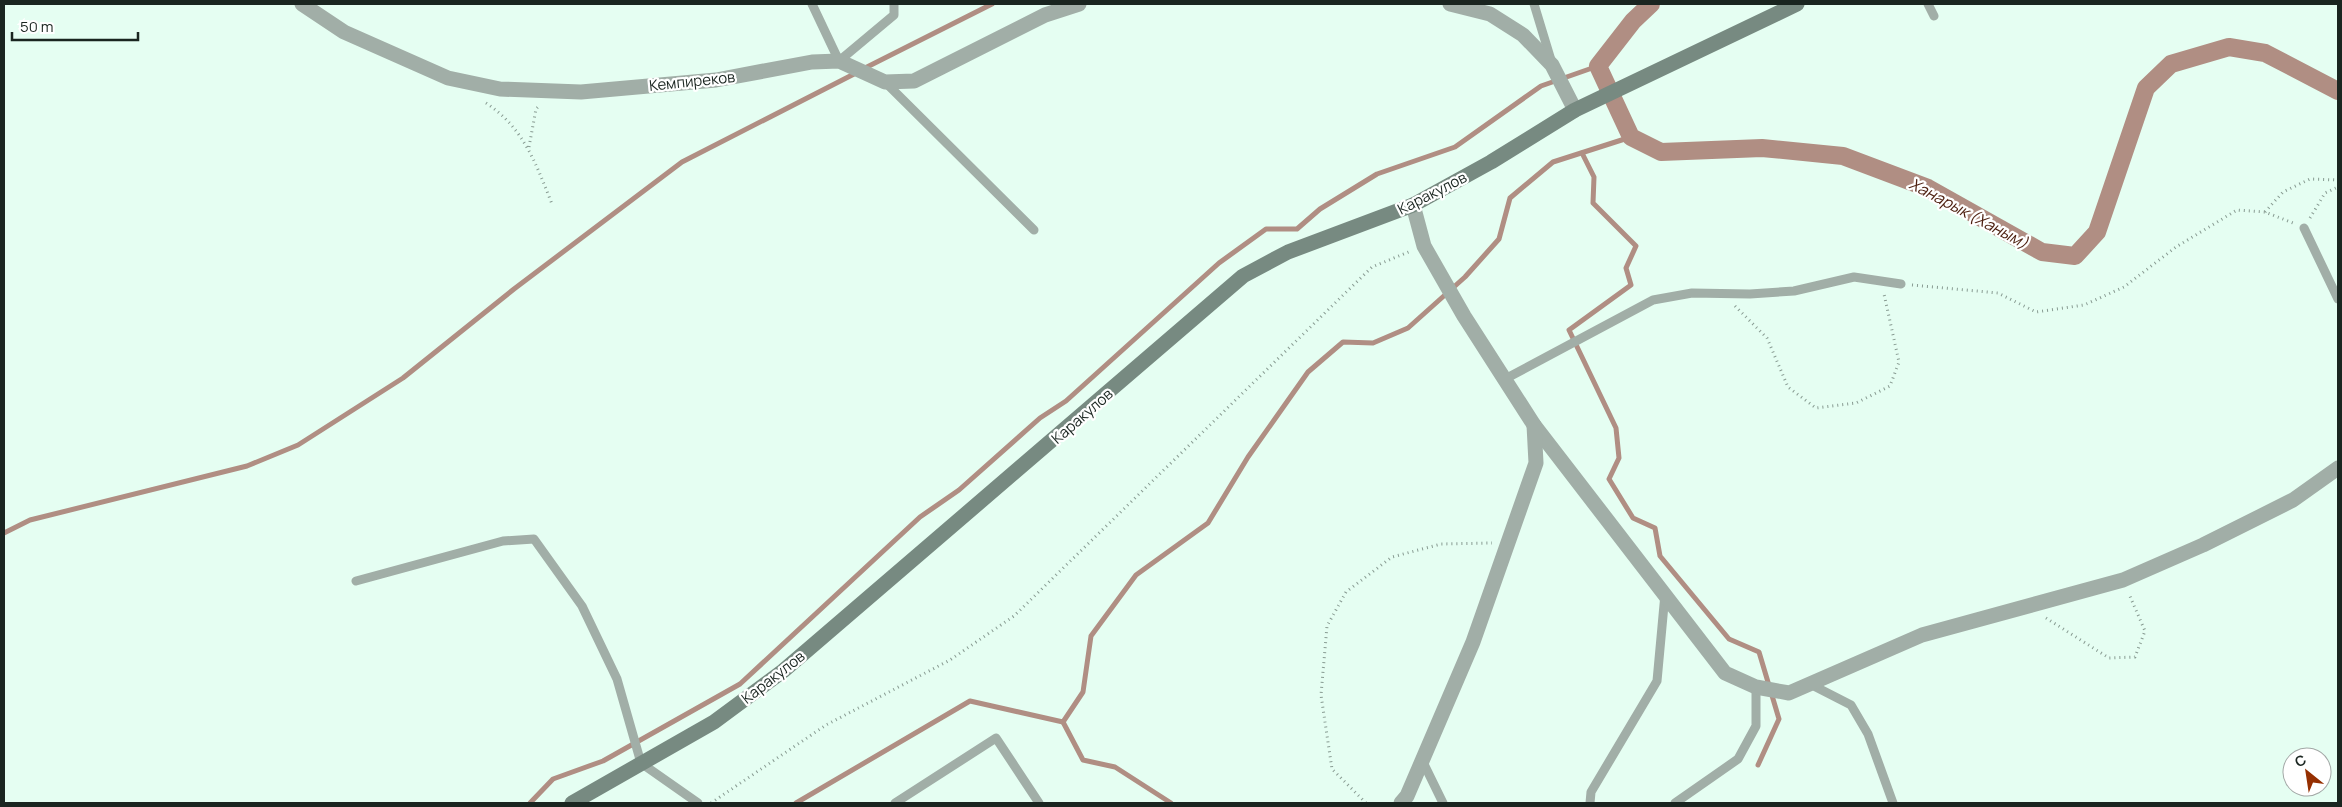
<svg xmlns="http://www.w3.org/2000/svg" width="2342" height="807" font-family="Manrope,sans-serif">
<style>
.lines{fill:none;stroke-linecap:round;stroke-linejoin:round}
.stream{stroke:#b08e83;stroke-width:5}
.canal{stroke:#b08e83;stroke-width:18}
.path{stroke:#889b92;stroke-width:3;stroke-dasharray:1 4;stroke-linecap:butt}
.service{stroke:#a1aea7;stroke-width:9}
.minor{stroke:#a1aea7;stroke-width:15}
.secondary{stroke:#778a81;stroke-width:15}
.labels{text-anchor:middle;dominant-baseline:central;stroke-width:4.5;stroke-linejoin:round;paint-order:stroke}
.street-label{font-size:15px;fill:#1a2520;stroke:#fff}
.water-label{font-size:16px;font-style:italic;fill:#4c1e0e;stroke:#fff}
</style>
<rect width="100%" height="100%" fill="#e5fef2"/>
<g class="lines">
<g class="stream">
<polyline points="863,69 992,4"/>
<polyline points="1582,153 1594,177 1593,203 1636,246 1626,268 1631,285 1569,330 1616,428 1619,458 1609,479 1633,518 1655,528 1660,556 1729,639 1759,652 1779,719 1758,765"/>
<polyline points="4,533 30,520 247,466 298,445 403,378 514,289 682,162 856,73"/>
<polyline points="1063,722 1083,760 1115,767 1171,803"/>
<polyline points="530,803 553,779 603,761 740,684 920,517 959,490 1040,418 1066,401 1219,263 1266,229 1297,229 1320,209 1377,174 1455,147 1541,86 1598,66"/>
<polyline points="796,803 970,701 1063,722 1083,692 1091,636 1136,575 1208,523 1248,457 1308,372 1343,342 1373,343 1408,328 1465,277 1499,239 1510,198 1553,162 1631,137"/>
</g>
<polyline class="canal" points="1651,4 1633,21 1598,66 1631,137 1661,152 1762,148 1843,156 1928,188 2042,252 2075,256 2097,232 2146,88 2171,64 2229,47 2265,53 2338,91"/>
<g class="path">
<path d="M486 103C524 128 536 164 552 204"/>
<polyline points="529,147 536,109 540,105"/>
<polyline points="2265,212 2283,192 2310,179 2338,180"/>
<polyline points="2310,218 2325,193 2338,187"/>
<polyline points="1912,285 1998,293 2036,312 2084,305 2124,287 2176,247 2237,210 2265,212 2293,223"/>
<polyline points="1735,306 1767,338 1788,387 1816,408 1856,403 1890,386 1899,362 1884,294"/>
<polyline points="2046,618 2109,658 2135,657 2145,631 2129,594"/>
<polyline points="711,803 826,725 950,660 1014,616 1372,267 1411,251"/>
<polyline points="1366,803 1332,769 1321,695 1327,626 1346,592 1392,557 1441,544 1492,543"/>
</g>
<g class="service">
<polyline points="812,4 839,61 894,15 894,4"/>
<polyline points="1534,4 1551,60"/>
<polyline points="1928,4 1934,16"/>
<polyline points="885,82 1034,230"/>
<polyline points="2304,228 2338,299"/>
<polyline points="1505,379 1653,300 1692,293 1750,294 1794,291 1854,277 1901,284"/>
<polyline points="356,581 503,541 534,539 582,606 617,679 641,763 698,803"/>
<polyline points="1810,684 1851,705 1868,734 1893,803"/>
<polyline points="1422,760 1443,803"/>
<polyline points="895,803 996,738 1039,803"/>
<polyline points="1590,803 1591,792 1657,681 1665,594"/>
<polyline points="1675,803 1738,759 1756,726 1756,687"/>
</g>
<g class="minor">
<polyline points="302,4 344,32 448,78 500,89 581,92 716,80 812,62 839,61 885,82 914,81 1045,15 1079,4"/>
<polyline points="1450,4 1490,14 1523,35 1552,65 1575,110"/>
<polyline points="1413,205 1424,246 1464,316 1534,425 1725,673 1756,687 1789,693 1922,635 2123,580 2203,545 2293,500 2338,468"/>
<polyline points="1401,803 1407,796 1473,642 1536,463 1534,425"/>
</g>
<polyline class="secondary" points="572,803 714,722 783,671 1243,276 1288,252 1413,205 1491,162 1575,110 1797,4"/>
</g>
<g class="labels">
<g class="street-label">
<text transform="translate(692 81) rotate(-6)">Кемпиреков</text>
<text transform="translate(1432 193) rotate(-27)">Каракулов</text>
<text transform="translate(1082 416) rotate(-41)">Каракулов</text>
<text transform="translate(773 677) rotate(-38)">Каракулов</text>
</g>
<g class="water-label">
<text transform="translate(1969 213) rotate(28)">Ханарык (Ханым)</text>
</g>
</g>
<rect width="2342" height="807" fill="none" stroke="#1a2520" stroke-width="10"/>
<g transform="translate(2307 772) rotate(330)"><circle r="24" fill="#ffffff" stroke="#a3a8a6"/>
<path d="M0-4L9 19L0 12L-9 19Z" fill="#952f01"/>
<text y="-8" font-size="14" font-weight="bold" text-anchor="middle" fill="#1a2520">С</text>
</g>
<path d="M12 32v8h126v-8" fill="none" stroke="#1a2520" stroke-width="2.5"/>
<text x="20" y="32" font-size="15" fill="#1a2520" stroke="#ffffff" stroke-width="4" paint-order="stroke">50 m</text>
</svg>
